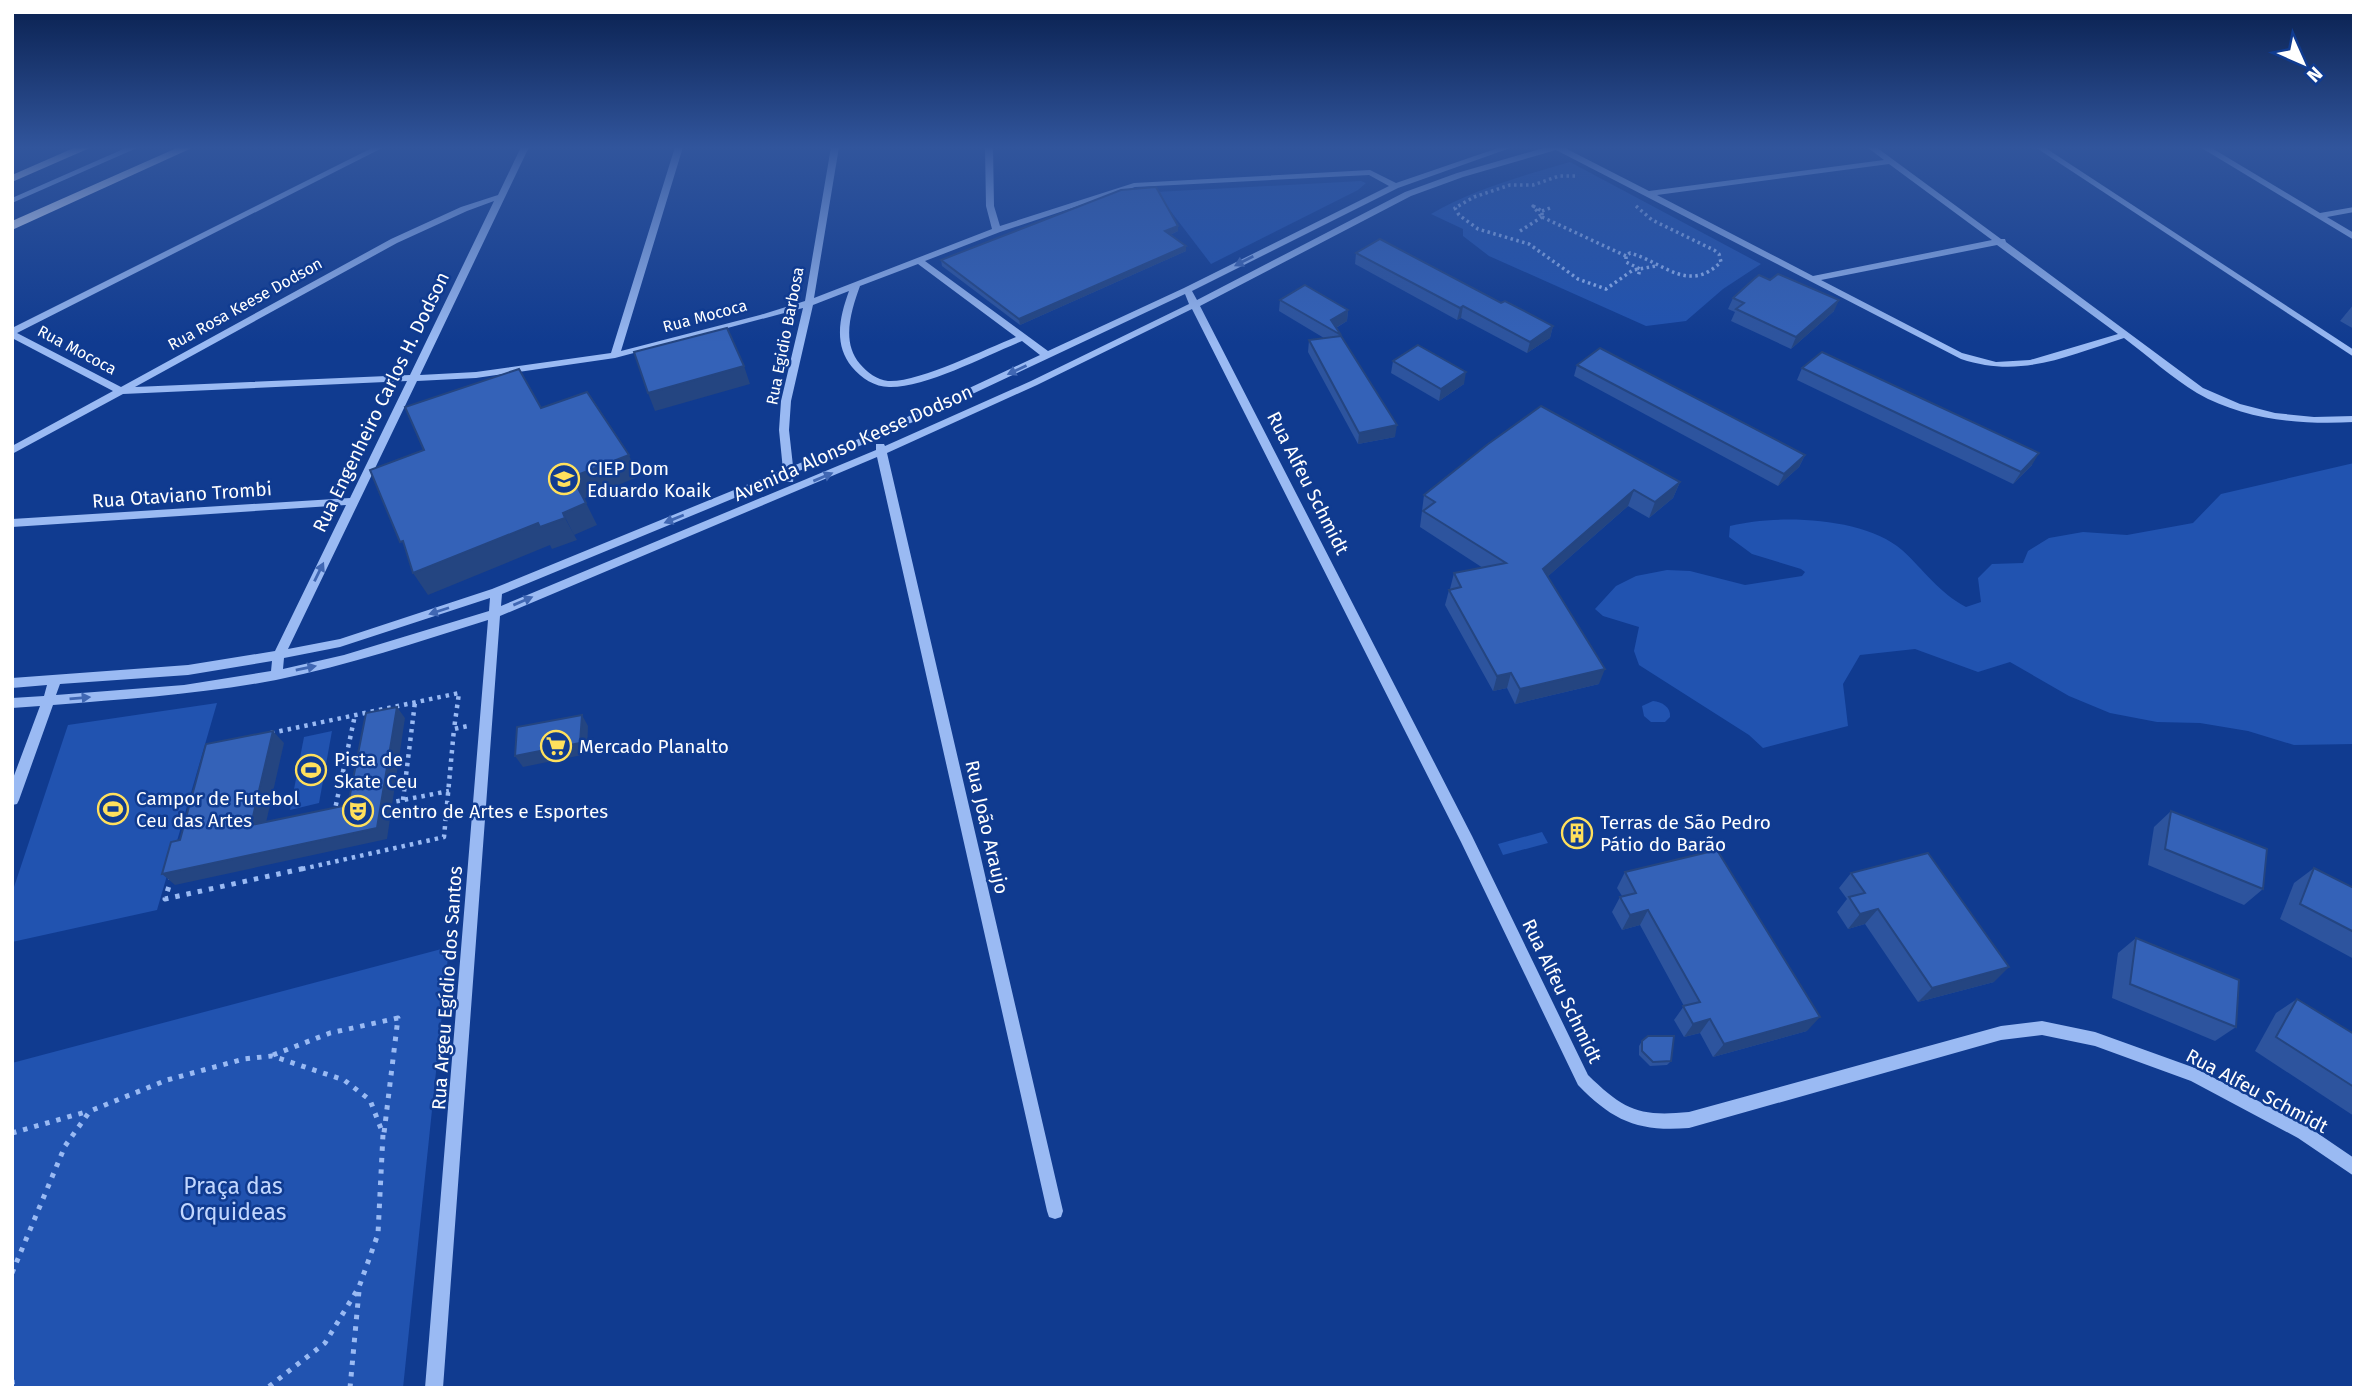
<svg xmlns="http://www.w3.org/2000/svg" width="2366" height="1400" font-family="'Fira Sans',sans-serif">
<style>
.green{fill:#2153b0}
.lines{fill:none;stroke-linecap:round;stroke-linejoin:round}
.path-far2{stroke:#9abaf3;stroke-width:3.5;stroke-dasharray:2.5 3.5;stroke-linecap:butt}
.path-far1{stroke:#9abaf3;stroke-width:4.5;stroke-dasharray:3.5 5;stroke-linecap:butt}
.path{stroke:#9abaf3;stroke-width:5;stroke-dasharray:4.5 7;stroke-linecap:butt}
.minor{fill:#9abaf3;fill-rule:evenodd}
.major{fill:#e6edff;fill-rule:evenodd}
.wall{fill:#2d549e}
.shaded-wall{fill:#244581}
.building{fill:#3462b8;stroke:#244581;stroke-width:2}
.oneway{fill:#4067b3}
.labels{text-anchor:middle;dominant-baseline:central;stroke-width:5;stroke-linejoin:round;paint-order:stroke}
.far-street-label{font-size:16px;fill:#fff;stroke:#103b90}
.street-label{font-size:19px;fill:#fff;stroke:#103b90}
.poi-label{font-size:19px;fill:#fff;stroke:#103b90;text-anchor:start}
.near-park-label{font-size:23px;fill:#c2d7fe;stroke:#103b90}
</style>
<rect width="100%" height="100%" fill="#103b90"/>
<g class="green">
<path d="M1570 162 1761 264 1723 289 1686 321 1646 326 1489 256 1463 236V229L1431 214C1474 189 1522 176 1570 162Z"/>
<polygon points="1361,181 1366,183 1358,190 1211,264 1156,192"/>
<path d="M2354 463V744L2294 745 2248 731 2200 723 2157 722 2110 713 2069 696 2010 662 1978 672 1915 649 1860 655 1843 684 1848 726 1763 748 1749 735 1639 665 1634 651 1639 627 1603 616 1595 609 1616 586 1636 576 1667 570 1690 571 1745 585 1802 576 1805 572 1801 569 1752 554 1729 537 1730 526C1777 514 1864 517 1902 550 1924 570 1939 593 1966 607L1981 602 1978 578 1992 564 2023 563 2028 551 2049 538 2083 532 2127 535 2193 523 2221 494Z"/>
<path d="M1653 701C1662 702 1671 707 1670 717L1665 722H1651L1644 716 1642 706Z"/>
<polygon points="217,703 157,910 12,942 12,893 68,725"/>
<polygon points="332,731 319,803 290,810 304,737"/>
<polygon points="1542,832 1548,843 1503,855 1498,844"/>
<polygon points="449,947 403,1388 12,1388 12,1063"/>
</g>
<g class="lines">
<g class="path-far2">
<polyline points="1575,176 1559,176 1533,185 1510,185 1474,197 1455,208 1459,215 1478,229 1529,244 1578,279 1606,289 1633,270 1656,266"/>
<polygon points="1533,206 1542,211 1542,217"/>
<path d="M1636 206 1652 220 1714 250 1719 254 1721 262C1688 294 1665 263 1630 253L1626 256V262L1640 269 1638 277"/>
<polyline points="1542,211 1553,207"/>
<polyline points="1542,217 1626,256"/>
<polyline points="1520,231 1542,217"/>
</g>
<g class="path-far1">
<polyline points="271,733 459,693 454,729 468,726"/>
<polyline points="403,800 415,702"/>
<polyline points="388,803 449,791"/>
<polyline points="334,814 355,715"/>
<polyline points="302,869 444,837 454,729"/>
</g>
<g class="path">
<polyline points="172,876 165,899 310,867"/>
<polyline points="273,1055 330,1033 398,1018 384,1133"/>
<polyline points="12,1133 89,1111"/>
<polyline points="12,1273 65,1146 90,1111 167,1080 244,1059 272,1056 344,1080 370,1100 383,1134 378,1234 359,1287 325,1343 267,1388"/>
<polyline points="12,1380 13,1388"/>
<polyline points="350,1388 359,1291"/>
</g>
<g class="minor">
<polygon points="128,147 139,147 12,203 12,198"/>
<path d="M374 147H384L17 333 121 387 391 239 461 207 498 195 521 147H529L420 375 476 372 611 353 675 147H683L621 351 760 315 805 301 831 147H839L814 298 992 229 986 206 985 147H993L994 206 1000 226 1134 183 1370 170 1396 183 1501 147H1513L1398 188 1192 291 1197 300 1405 192 1457 173 1547 147H1563L1649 191 1884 160 1867 147H1876L2001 239H2005L2006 242 2203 388 2240 404 2275 413 2314 417 2354 416V422C2301 425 2244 420 2197 393 2172 378 2148 356 2124 338 2067 356 2021 379 1961 359L1556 150 1463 177 1411 196 1200 306 1472 836 1588 1075C1624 1110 1639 1117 1689 1112L2001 1026 2042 1021 2095 1032 2195 1068 2310 1128 2354 1158V1176L2298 1138 2191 1081 2095 1046 2042 1035 2001 1040 1689 1128C1638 1132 1613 1121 1578 1085L1461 842 1192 309 1037 385 887 453 1063 1211 1061 1217 1055 1219 1049 1217 1047 1211 877 457 500 616 443 1388H425L488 620C418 642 349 665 276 680 202 694 128 699 53 705L19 800 17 804 12 805V781L40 706 12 708V698L44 696 47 685 12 688V678L188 665 275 651 346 505 12 527V519L350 498 407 381 123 394 12 454V446L113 391 12 338V328ZM1889 164 1992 240 1813 276 1657 195ZM1369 175 1389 186 1184 288 1048 351 925 261 1000 232 1135 187ZM494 201 410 375 135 387 397 243 467 211ZM1997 245 2118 334 2030 360 1996 362 1962 353 1821 280ZM918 264 1016 337C985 349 918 383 888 381 877 380 867 372 860 364 841 342 851 311 860 286ZM849 291C840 316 833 344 852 367 861 378 875 387 889 387 925 388 987 355 1022 341L1040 355 873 433 793 466 789 430 791 401 813 305ZM1185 294 1189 304 1031 381 885 446 884 444H876V450L501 606 502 594 783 478 785 482H793L794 473 881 437ZM803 308 781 401 779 430 783 470 492 589 340 639 288 649 417 381 476 378 615 358ZM490 598 489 611 344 655 283 669 284 658 340 647ZM272 661 271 671 184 685 56 695 60 684 188 675Z"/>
<polygon points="2035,147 2044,147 2354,350 2354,357"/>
<polygon points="2200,147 2210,147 2320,213 2354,207 2354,212 2327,217 2354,233 2354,240"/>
</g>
<g class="major">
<polygon points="76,147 92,147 12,182 12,175"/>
<polygon points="179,147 194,147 12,230 12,221"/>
</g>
</g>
<g class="wall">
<polygon points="1178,231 1170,235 1186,246 1186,251 1020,325 942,266 941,260"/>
<polygon points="1356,253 1501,303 1553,326 1550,338 1527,353 1461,318 1457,320 1355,264"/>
<polygon points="1733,298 1834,311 1791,349 1731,321 1735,312 1728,309"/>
<polygon points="1280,300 1348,310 1347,321 1336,328 1395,437 1358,444 1308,352 1309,340 1324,338 1279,311"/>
<polygon points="2354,304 2354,329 2340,321"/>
<polygon points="1393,361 1464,384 1439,401 1391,373"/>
<polygon points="1577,365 1805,455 1799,467 1778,486 1574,376"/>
<polygon points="1802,368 2032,465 2013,484 1797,380"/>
<polygon points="1680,482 1673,498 1649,518 1628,506 1547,577 1599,684 1515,704 1507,688 1493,691 1445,605 1449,590 1450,589 1454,573 1483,568 1420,527 1424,495"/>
<polygon points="2171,811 2263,889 2244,905 2148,865 2154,827"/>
<polygon points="2314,868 2354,888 2354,959 2280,919 2294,883"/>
<polygon points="1625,872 1807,1031 1713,1057 1700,1033 1684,1037 1674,1020 1684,1006 1640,925 1622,930 1612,912 1620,897 1622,896 1617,888"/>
<polygon points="1851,873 1994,982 1918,1002 1865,924 1848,929 1837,912 1847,899 1839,888"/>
<polygon points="2136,938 2236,1027 2215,1041 2112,998 2118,953"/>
<polygon points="2297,999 2354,1034 2354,1116 2255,1051 2276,1013"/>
<polygon points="1642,1041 1671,1061 1667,1065 1650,1066 1639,1055 1639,1046"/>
</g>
<g class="shaded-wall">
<polygon points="1178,226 1178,231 1165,237 1165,231"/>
<polygon points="1186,246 1186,251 1020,325 1019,319"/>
<polygon points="1839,300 1834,311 1791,349 1796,337"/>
<polygon points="1463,306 1461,318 1457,320 1460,308"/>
<polygon points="1348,310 1347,321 1332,330 1331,320"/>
<polygon points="1553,326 1550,338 1527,353 1530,342"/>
<polygon points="744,366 750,384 655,411 648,393"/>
<polygon points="1466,372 1464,384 1439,401 1441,389"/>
<polygon points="1397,425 1395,437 1358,444 1359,433"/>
<polygon points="2039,453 2032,465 2013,484 2021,472"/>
<polygon points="629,455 638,477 583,499 572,477"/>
<polygon points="1805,455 1799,467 1778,486 1784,474"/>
<polygon points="1680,482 1673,498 1649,518 1655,502"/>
<polygon points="1634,490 1628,506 1538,585 1543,569"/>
<polygon points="586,503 597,525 574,535 563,513"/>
<polygon points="565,518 577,540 552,549 550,545 428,595 413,573 538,523"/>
<polygon points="1605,669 1599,684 1515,704 1520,689"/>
<polygon points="1511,673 1507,688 1493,691 1497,676"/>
<polygon points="397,707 405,718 387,839 175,885 162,874 377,828"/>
<polygon points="582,715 588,726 587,754 523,767 515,756"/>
<polygon points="273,731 284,743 263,836 251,825"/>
<polygon points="1878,909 1865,924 1848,929 1860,914"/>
<polygon points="1648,910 1640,925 1622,930 1630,915"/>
<polygon points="2009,967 1994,982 1918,1002 1932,988"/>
<polygon points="1820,1017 1807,1031 1713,1057 1724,1044"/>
<polygon points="1710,1019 1700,1033 1684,1037 1693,1024"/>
</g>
<g class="building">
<polygon points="1156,187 1178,226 1165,231 1186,246 1019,319 941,260 1121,190"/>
<polygon points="1380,239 1501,303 1505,301 1553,326 1530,342 1463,306 1460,308 1356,253"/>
<polygon points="1778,274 1839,300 1796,337 1736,309 1744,303 1733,298 1754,279 1759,275 1770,280"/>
<polygon points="1305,285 1348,310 1331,320 1341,335 1280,300"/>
<polygon points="727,328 744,366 648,393 634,352"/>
<polygon points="1341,336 1397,425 1359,433 1309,340"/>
<polygon points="1418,345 1466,372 1441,389 1393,361"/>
<polygon points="1600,348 1805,455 1784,474 1577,365"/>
<polygon points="1822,352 2039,453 2021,472 1802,368"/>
<polygon points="519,369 541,408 587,392 629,455 572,477 586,503 563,513 565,518 540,527 538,523 413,573 403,541 400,542 370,470 424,450 405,407"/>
<polygon points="1541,406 1680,482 1655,502 1634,490 1543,569 1605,669 1520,689 1511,673 1497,676 1449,590 1461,587 1454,573 1506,563 1423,511 1435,502 1424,495 1488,444"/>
<polygon points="397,707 377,828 162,874 171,842 180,840 206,744 273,731 251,825 348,805 366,713"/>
<polygon points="582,715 580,743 515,756 517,727"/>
<polygon points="2171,811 2267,849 2263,889 2165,849"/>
<polygon points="1717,850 1820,1017 1724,1044 1710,1019 1693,1024 1683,1006 1700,1002 1648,910 1630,915 1620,897 1636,893 1625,872"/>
<polygon points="1928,853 2009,967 1932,988 1878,909 1860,914 1849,897 1865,893 1851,873"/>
<polygon points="2314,868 2354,888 2354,932 2300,904"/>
<polygon points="2136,938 2239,980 2236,1027 2130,984"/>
<polygon points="2297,999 2354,1034 2354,1087 2276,1037"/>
<polygon points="1648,1036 1674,1036 1671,1061 1653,1062 1642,1051 1642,1041"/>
</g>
<defs><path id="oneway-solid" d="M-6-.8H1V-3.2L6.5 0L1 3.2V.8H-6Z" transform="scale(1.75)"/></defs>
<g class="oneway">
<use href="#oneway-solid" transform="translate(1244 261) rotate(153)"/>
<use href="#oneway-solid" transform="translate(1017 370) rotate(155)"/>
<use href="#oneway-solid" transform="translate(823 477) rotate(-23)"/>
<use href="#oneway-solid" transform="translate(674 519) rotate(158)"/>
<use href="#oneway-solid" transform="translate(319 572) rotate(-64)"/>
<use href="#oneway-solid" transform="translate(523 601) rotate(-23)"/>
<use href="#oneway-solid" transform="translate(439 611) rotate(162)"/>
<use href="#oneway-solid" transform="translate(306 668) rotate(-12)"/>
<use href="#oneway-solid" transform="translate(80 698) rotate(-5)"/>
</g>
<linearGradient id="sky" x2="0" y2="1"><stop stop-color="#09204f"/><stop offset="0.43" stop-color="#31559c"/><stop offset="1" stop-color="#31559c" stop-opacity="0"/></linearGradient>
<rect width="2366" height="343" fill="url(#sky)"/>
<defs>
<g id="school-ring" transform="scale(1.575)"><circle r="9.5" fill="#103b90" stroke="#ffe05c" stroke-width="1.5"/><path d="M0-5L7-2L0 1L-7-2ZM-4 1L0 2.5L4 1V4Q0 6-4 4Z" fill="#ffe05c"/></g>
<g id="supermarket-ring" transform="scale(1.575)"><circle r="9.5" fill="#103b90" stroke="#ffe05c" stroke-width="1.5"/><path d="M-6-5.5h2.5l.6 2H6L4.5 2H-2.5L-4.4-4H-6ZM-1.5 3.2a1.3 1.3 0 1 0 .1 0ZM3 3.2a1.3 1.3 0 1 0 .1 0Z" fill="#ffe05c"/></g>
<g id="stadium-ring" transform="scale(1.575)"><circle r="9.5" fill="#103b90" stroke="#ffe05c" stroke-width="1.5"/><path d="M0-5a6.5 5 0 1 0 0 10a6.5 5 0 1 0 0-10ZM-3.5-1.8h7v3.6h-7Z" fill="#ffe05c"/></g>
<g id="theatre-ring" transform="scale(1.575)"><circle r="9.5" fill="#103b90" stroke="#ffe05c" stroke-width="1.5"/><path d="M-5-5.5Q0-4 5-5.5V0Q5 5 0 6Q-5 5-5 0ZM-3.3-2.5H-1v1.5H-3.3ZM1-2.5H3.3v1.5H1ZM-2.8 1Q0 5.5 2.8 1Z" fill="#ffe05c"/></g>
<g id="building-ring" transform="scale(1.575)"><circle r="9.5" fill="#103b90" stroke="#ffe05c" stroke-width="1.5"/><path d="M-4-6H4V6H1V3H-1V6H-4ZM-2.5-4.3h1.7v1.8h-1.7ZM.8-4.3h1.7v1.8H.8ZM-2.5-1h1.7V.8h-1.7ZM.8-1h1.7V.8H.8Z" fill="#ffe05c"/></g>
</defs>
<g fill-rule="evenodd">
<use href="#school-ring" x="564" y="479"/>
<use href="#supermarket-ring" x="556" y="746"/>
<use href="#stadium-ring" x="311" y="770"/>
<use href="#stadium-ring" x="113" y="809"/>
<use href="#theatre-ring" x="358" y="811"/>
<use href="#building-ring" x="1577" y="833"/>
</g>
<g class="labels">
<g class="far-street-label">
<text transform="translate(245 304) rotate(-29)">Rua Rosa Keese Dodson</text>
<text transform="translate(705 316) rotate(-15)">Rua Mococa</text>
<text transform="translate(785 336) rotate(-79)">Rua Egidio Barbosa</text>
<text transform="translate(77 350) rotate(28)">Rua Mococa</text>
</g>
<g class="street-label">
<text transform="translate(381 402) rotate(-64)">Rua Engenheiro Carlos H. Dodson</text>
<text transform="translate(853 443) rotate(-24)">Avenida Alonso Keese Dodson</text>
<text transform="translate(1308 483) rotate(63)">Rua Alfeu Schmidt</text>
<text transform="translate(182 495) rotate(-4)">Rua Otaviano Trombi</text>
<text transform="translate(987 827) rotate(77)">Rua João Araujo</text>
<text transform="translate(447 988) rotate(-86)">Rua Argeu Egídio dos Santos</text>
<text transform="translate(1562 991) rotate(64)">Rua Alfeu Schmidt</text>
<text transform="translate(2257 1091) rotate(28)">Rua Alfeu Schmidt</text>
</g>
<g class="poi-label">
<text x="587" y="468">CIEP Dom<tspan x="587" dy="22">Eduardo Koaik</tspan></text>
<text x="579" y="746">Mercado Planalto</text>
<text x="334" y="759">Pista de<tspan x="334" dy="22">Skate Ceu</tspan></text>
<text x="136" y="798">Campor de Futebol<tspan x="136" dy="22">Ceu das Artes</tspan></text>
<text x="381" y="811">Centro de Artes e Esportes</text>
<text x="1600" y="822">Terras de São Pedro<tspan x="1600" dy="22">Pátio do Barão</tspan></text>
</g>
<g class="near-park-label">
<text x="233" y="1186">Praça das<tspan x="233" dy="26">Orquideas</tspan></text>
</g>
</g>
<rect width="2366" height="1400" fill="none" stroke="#ffffff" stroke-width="28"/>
<g transform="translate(2303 63) rotate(135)" stroke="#103b90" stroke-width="5" paint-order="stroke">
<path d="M0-5L12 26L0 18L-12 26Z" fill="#ffffff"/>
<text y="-10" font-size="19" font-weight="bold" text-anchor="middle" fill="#ffffff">N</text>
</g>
</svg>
